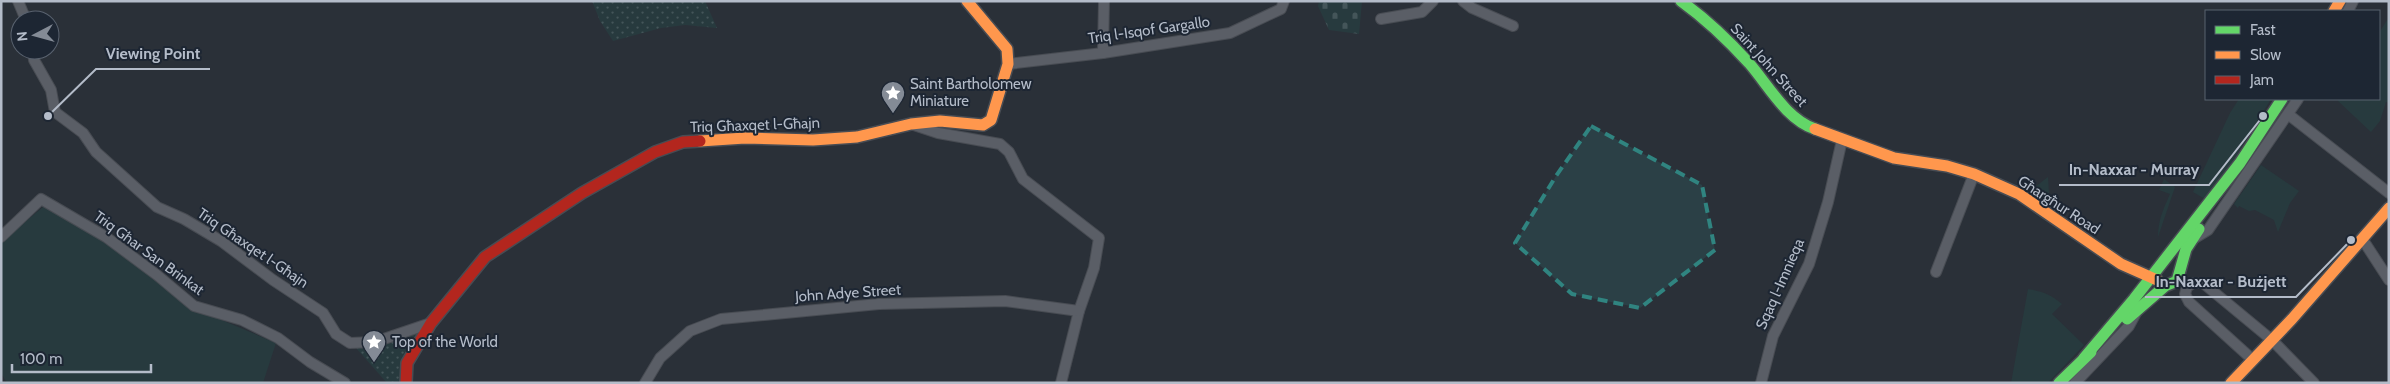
<svg xmlns="http://www.w3.org/2000/svg" width="2390" height="384" font-family="Cabin,sans-serif">
<style>
.grass{fill:#273a3e}
.cemetery{fill:url(#cemetery-stones)}
.park{fill:url(#park-dots)}
.lines{fill:none;stroke-linecap:round;stroke-linejoin:round}
.street-casing{stroke:#484c53;stroke-width:12}
.fast-casing{stroke:#484c53;stroke-width:14}
.slow-casing{stroke:#484c53;stroke-width:14}
.jam-casing{stroke:#484c53;stroke-width:14}
.street{stroke:#5a5e66;stroke-width:10}
.fast{stroke:#63d668;stroke-width:11}
.slow{stroke:#ff974d;stroke-width:11}
.jam{stroke:#b3261e;stroke-width:11}
.marked{fill:#308480;fill-opacity:0.2;stroke:#308480;stroke-width:4;stroke-dasharray:10 6;stroke-linejoin:round}
.labels{text-anchor:middle;dominant-baseline:central;stroke-width:4;stroke-linejoin:round;paint-order:stroke}
.street-label{font-size:15px;fill:#b4bcc9;stroke:#1d2633}
.poi-label{font-size:15px;fill:#b4bcc9;stroke:#1d2633;text-anchor:start}
.leader{fill:none;stroke:#b4bcc9;stroke-width:2}
.callout-dot{fill:#b4bcc9;stroke:#1d2633;stroke-width:2}
.callout-label{font-size:16px;text-anchor:middle;font-weight:bold;fill:#b4bcc9;stroke:#1d2633;stroke-width:4;stroke-linejoin:round;paint-order:stroke}
</style>
<defs>
<pattern id="cemetery-stones" width="16" height="16" patternUnits="userSpaceOnUse" patternTransform="scale(1.25)"><rect width="16" height="16" fill="#273a3e"/><path d="M2 7V4a2 2 0 0 1 4 0v3zM10 15v-3a2 2 0 0 1 4 0v3z" fill="#445559"/></pattern>
<pattern id="park-dots" width="8" height="8" patternUnits="userSpaceOnUse" patternTransform="scale(1.25)"><rect width="8" height="8" fill="#273a3e"/><path d="M2 2h.1M6 6h.1" fill="none" stroke="#445559" stroke-width="1.8" stroke-linecap="round"/></pattern>
</defs>
<rect width="100%" height="100%" fill="#2a3038"/>
<g class="grass">
<polygon points="2389,17 2389,103 2386,102 2380,121 2371,132 2338,101 2339,99 2379,99 2379,33"/>
<polygon points="2239,99 2271,99 2235,158 2205,199 2193,192 2230,113"/>
<polygon points="2261,165 2299,191 2290,203 2278,232 2274,220 2255,210 2249,211 2239,206 2238,208 2234,204"/>
<polygon points="2048,177 2050,208 2031,193 2031,190"/>
<path d="M2164 179 2175 187 2158 237C2158 219 2164 208 2170 194L2159 190Z"/>
<polygon points="43,207 98,236 193,308 276,343 263,383 7,383 1,373 1,242"/>
<path d="M2028 289C2042 291 2052 295 2062 304L2052 314 2084 345 2048 383H2011Z"/>
</g>
<polygon class="cemetery" points="1319,1 1362,1 1359,34 1329,30 1318,6"/>
<g class="park">
<polygon points="592,1 705,1 717,28 685,25 661,28 613,41 600,21"/>
<polygon points="419,331 406,357 398,383 387,383 356,348 377,346"/>
</g>
<g class="lines">
<g class="street-casing">
<g id="street">
<polyline points="18,1 26,20"/>
<polyline points="1463,1 1472,8 1513,26"/>
<polyline points="2348,11 2353,1"/>
<polyline points="1381,19 1422,12 1433,1"/>
<polyline points="33,50 34,60 51,90 55,112 83,133 96,152 157,207 184,219 221,241 273,280 323,313 336,334 350,343 375,342 431,323"/>
<polyline points="1103,53 1104,1"/>
<polyline points="1008,64 1103,53 1230,33 1281,9 1284,1"/>
<polyline points="2289,115 2389,193"/>
<polyline points="914,125 938,133 1000,144 1009,152 1023,179 1099,238 1094,268 1079,311 1061,383"/>
<polyline points="1,237 41,199 106,237 157,275 194,306 242,320 278,338 310,362 345,383"/>
<polyline points="2193,239 2208,230 2298,99"/>
<polyline points="2363,240 2389,280"/>
<polyline points="1936,272 1974,174"/>
<polyline points="2253,360 2189,302 2185,294 2187,287 2193,283 2203,283 2273,341 2314,383"/>
<polyline points="645,383 660,358 690,331 721,319 879,304 1005,301 1079,311"/>
<polyline points="1761,383 1773,336 1809,264 1828,202 1842,140"/>
<polyline points="2075,383 2129,326 2136,313"/>
</g>
</g>
<g class="fast-casing">
<g id="fast">
<path d="M1681 1C1706 19 1728 40 1749 63 1769 86 1786 119 1815 129"/>
<polyline points="2127,319 2165,286 2177,281 2186,249 2199,229"/>
<polyline points="2084,358 2134,299 2240,163 2282,99"/>
<polyline points="2059,383 2091,352"/>
</g>
</g>
<g class="slow-casing">
<g id="slow">
<polyline points="2334,11 2340,1"/>
<polyline points="1815,129 1894,158 1947,166 1974,174 2019,194 2121,264 2157,280"/>
<polyline points="700,141 745,138 813,140 857,137 911,124 940,121 983,125 991,120 1008,64 1007,49 967,1"/>
<polyline points="2231,383 2292,319 2389,208"/>
</g>
</g>
<g class="jam-casing">
<polyline id="jam" points="406,383 407,363 431,323 485,257 582,193 655,152 683,142 700,141"/>
</g>
<use href="#street" class="street"/>
<use href="#fast" class="fast"/>
<use href="#slow" class="slow"/>
<use href="#jam" class="jam"/>
</g>
<path class="marked" d="M1591 126 1702 185 1715 250 1640 308 1572 294 1515 243 1556 176Z"/>
<defs>
<g id="sight-pin" transform="scale(1.25)"><path d="M0 17L-7.5 6A9.5 9.5 0 1 1 7.5 6Z" fill="#848b96" stroke="#1d2633"/><path d="M0-6L1.8-2.2L6-1.7L2.9 1.2L3.7 5.4L0 3.3L-3.7 5.4L-2.9 1.2L-6-1.7L-1.8-2.2Z" fill="#fff"/></g>
</defs>
<g fill-rule="evenodd">
<use href="#sight-pin" x="893" y="93"/>
<use href="#sight-pin" x="374" y="342"/>
</g>
<g class="labels">
<g class="street-label">
<text transform="translate(1149 30) rotate(-8)">Triq l-Isqof Gargallo</text>
<text transform="translate(1769 65) rotate(48)">Saint John Street</text>
<text transform="translate(755 125) rotate(-2)">Triq Għaxqet l-Għajn</text>
<text transform="translate(2059 205) rotate(33)">Għargħur Road</text>
<text transform="translate(253 248) rotate(34)">Triq Għaxqet l-Għajn</text>
<text transform="translate(149 253) rotate(36)">Triq Għar San Brinkat</text>
<text transform="translate(1780 284) rotate(-66)">Sqaq l-Imnieqa</text>
<text transform="translate(848 293) rotate(-4)">John Adye Street</text>
</g>
<g class="poi-label">
<text x="910" y="84">Saint Bartholomew<tspan x="910" dy="17">Miniature</tspan></text>
<text x="392" y="342">Top of the World</text>
</g>
</g>
<path class="leader" d="M48 116L96 69H210M2263 116L2209 185H2059M2351 240L2296 297H2145"/>
<g class="callout-dot">
<circle cx="48" cy="116" r="5"/>
<circle cx="2263" cy="116" r="5"/>
<circle cx="2351" cy="240" r="5"/>
</g>
<g class="callout-label">
<text x="153" y="59">Viewing Point</text>
<text x="2134" y="175">In-Naxxar - Murray</text>
<text x="2221" y="287">In-Naxxar - Bużjett</text>
</g>
<rect width="2390" height="384" fill="none" stroke="#b4bcc9" stroke-width="5"/>
<rect x="2205" y="10" width="175" height="90" fill="#1d2633" stroke="#59626f"/>
<rect x="2215" y="26" width="25" height="8" fill="#63d668" stroke="#59626f"/>
<text x="2250" y="35" font-size="15" fill="#b4bcc9">Fast</text>
<rect x="2215" y="51" width="25" height="8" fill="#ff974d" stroke="#59626f"/>
<text x="2250" y="60" font-size="15" fill="#b4bcc9">Slow</text>
<rect x="2215" y="76" width="25" height="8" fill="#b3261e" stroke="#59626f"/>
<text x="2250" y="85" font-size="15" fill="#b4bcc9">Jam</text>
<g transform="translate(35 35) rotate(264)"><circle r="24" fill="#1d2633" stroke="#59626f"/>
<path d="M0-4L9 19L0 12L-9 19Z" fill="#848b96"/>
<text y="-8" font-size="14" font-weight="bold" text-anchor="middle" fill="#b4bcc9">N</text>
</g>
<path d="M12 364v8h139v-8" fill="none" stroke="#b4bcc9" stroke-width="2.5"/>
<text x="20" y="364" font-size="15" fill="#b4bcc9" stroke="#1d2633" stroke-width="4" paint-order="stroke">100 m</text>
</svg>
